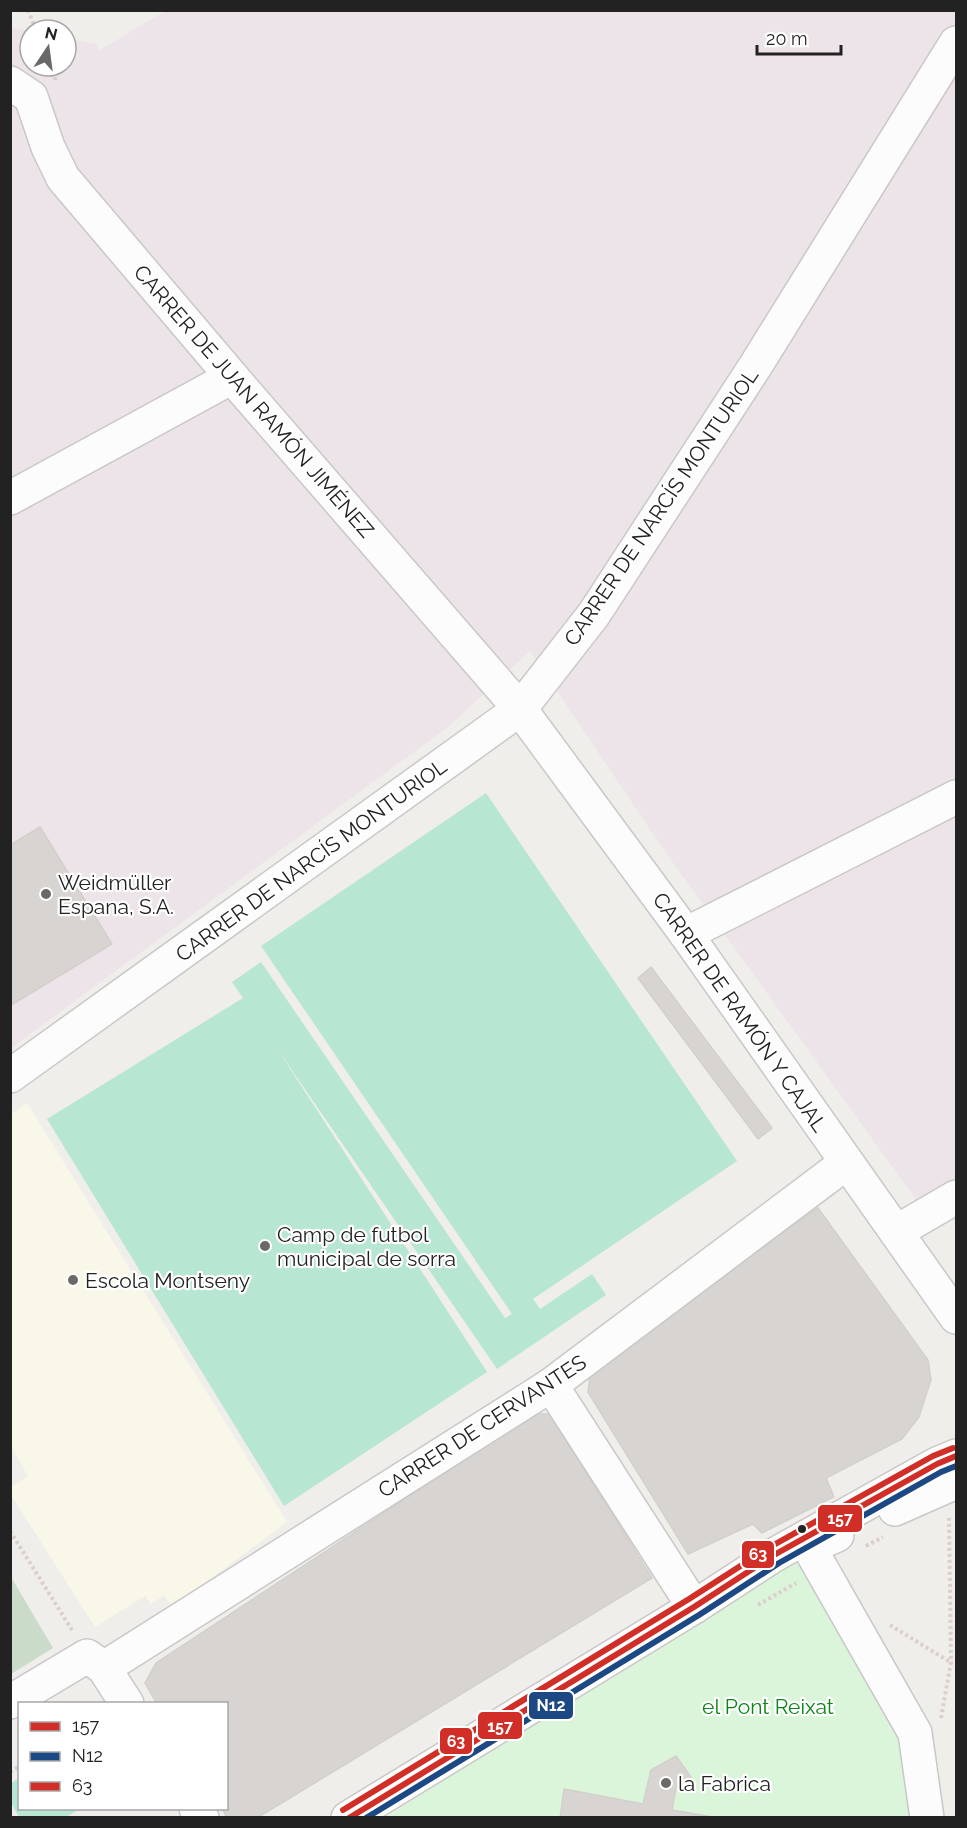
<svg xmlns="http://www.w3.org/2000/svg" width="967" height="1828" font-family="Raleway,sans-serif">
<style>
.industrial{fill:#ede4e9}
.education{fill:#f8f7e8}
.cemetery{fill:#cadbca}
.park{fill:#daf5da}
.pitch{fill:#b7e6d2}
.building{fill:#d7d4d2;stroke:#d3d0cc;stroke-width:1.5}
.lines{fill:none;stroke-linecap:round;stroke-linejoin:round}
.minor-casing{stroke:#c9c8c7;stroke-width:36}
.path{stroke:#dccecd;stroke-width:4;stroke-dasharray:3 3;stroke-linecap:butt}
.minor{stroke:#fdfcfc;stroke-width:33}
.bus-1-casing{stroke:#fff;stroke-width:10}
.bus-2-casing{stroke:#fff;stroke-width:10}
.bus-3-casing{stroke:#fff;stroke-width:10}
.bus-1{stroke:#d02e26;stroke-width:6}
.bus-2{stroke:#1c4883;stroke-width:6}
.bus-3{stroke:#d02e26;stroke-width:6}
.poi-dot{fill:#6a6968;stroke:#fff;stroke-width:2}
.bus-dot{fill:#222;stroke:#fff;stroke-width:2}
.labels{text-anchor:middle;dominant-baseline:central;stroke-width:4.5;stroke-linejoin:round;paint-order:stroke}
.street-label{font-size:21px;fill:#222;stroke:#fff}
.poi-label{font-size:21px;fill:#222;stroke:#fff;text-anchor:start}
.park-label{font-size:21px;fill:#0c8416;stroke:#fff}
.line-badge{stroke:#fff;stroke-width:2}
.badge-label{font-size:16px;text-anchor:middle;font-weight:bold;fill:#fff}
</style>
<rect width="100%" height="100%" fill="#f0eeeb"/>
<polygon class="industrial" points="165,11 956,11 956,1202 929,1218 661,846 530,651 448,727 11,1048 10,27 30,31 30,66 66,66 66,38 96,44 100,50"/>
<polygon class="education" points="27,1103 287,1522 172,1607 164,1595 151,1604 145,1596 95,1627 11,1495 11,1487 28,1476 10,1445 10,1115"/>
<polygon class="cemetery" points="11,1577 53,1648 11,1674 10,1674"/>
<polygon class="park" points="809,1547 915,1733 927,1818 385,1818"/>
<g class="pitch">
<polygon points="486,793 737,1161 533,1299 540,1309 592,1274 606,1295 497,1369 276,1047 487,1372 284,1506 47,1119 243,998 232,982 261,962 505,1318 512,1314 261,946"/>
<polygon points="19,1778 20,1808 80,1809 66,1817 19,1817 11,1803 10,1784"/>
</g>
<g class="building">
<polygon points="40,827 112,944 10,1006 10,845"/>
<polygon points="651,967 772,1128 758,1139 638,978"/>
<polygon points="818,1208 928,1360 931,1380 919,1417 902,1439 826,1478 834,1497 762,1533 753,1524 688,1554 588,1392 592,1361"/>
<polygon points="534,1414 550,1414 652,1578 257,1818 227,1818 222,1808 226,1808 226,1704 157,1704 145,1683 156,1663"/>
<polygon points="676,1756 691,1777 676,1788 672,1810 719,1818 560,1818 564,1789 643,1804 651,1770"/>
</g>
<g class="lines">
<g class="minor-casing">
<g id="minor">
<polyline points="10,83 31,97 48,147 63,178 232,377 520,709 686,934 956,1317"/>
<polyline points="10,498 232,377"/>
<polyline points="686,934 956,797"/>
<polyline points="10,1076 520,709 594,614 756,365 956,43"/>
<polyline points="896,1232 956,1197"/>
<polyline points="551,1385 694,1607"/>
<polyline points="895,1509 956,1482"/>
<polyline points="837,1535 809,1547 915,1733 927,1818"/>
<polyline points="104,1668 551,1385 846,1163"/>
<polyline points="10,1702 87,1656 104,1668 127,1704"/>
<polyline points="196,1808 202,1818"/>
<polyline points="348,1818 694,1607 774,1555 937,1464 956,1456"/>
</g>
</g>
<g class="path">
<polyline points="28,10 36,30"/>
<polyline points="52,66 56,74 55,80"/>
<polyline points="10,1531 72,1630"/>
<polyline points="866,1546 883,1537"/>
<polyline points="758,1605 796,1583"/>
<polyline points="890,1625 950,1662"/>
<polyline points="941,1718 951,1662 949,1516"/>
<polyline points="10,1772 20,1766"/>
</g>
<use href="#minor" class="minor"/>
<g class="bus-1-casing">
<polyline id="bus-1" points="349,1818 694,1607 774,1555 937,1464 956,1456"/>
</g>
<g class="bus-2-casing">
<polyline id="bus-2" points="366,1818 699,1615 779,1563 941,1472 956,1466"/>
</g>
<g class="bus-3-casing">
<polyline id="bus-3" points="343,1810 689,1599 770,1547 933,1456 953,1448"/>
</g>
<use href="#bus-1" class="bus-1"/>
<use href="#bus-2" class="bus-2"/>
<use href="#bus-3" class="bus-3"/>
</g>
<g class="poi-dot">
<circle cx="46" cy="894" r="6"/>
<circle cx="265" cy="1246" r="6"/>
<circle cx="73" cy="1280" r="6"/>
<circle cx="666" cy="1783" r="6"/>
</g>
<circle class="bus-dot" cx="802" cy="1529" r="5"/>
<g class="labels">
<g class="street-label">
<text transform="translate(254 401) rotate(49)">CARRER DE JUAN RAMÓN JIMÉNEZ</text>
<text transform="translate(661 507) rotate(-56)">CARRER DE NARCÍS MONTURIOL</text>
<text transform="translate(311 860) rotate(-36)">CARRER DE NARCÍS MONTURIOL</text>
<text transform="translate(740 1012) rotate(55)">CARRER DE RAMÓN Y CAJAL</text>
<text transform="translate(482 1426) rotate(-33)">CARRER DE CERVANTES</text>
</g>
<g class="poi-label">
<text x="58" y="882">Weidmüller<tspan x="58" dy="24">Espana, S.A.</tspan></text>
<text x="277" y="1234">Camp de futbol<tspan x="277" dy="24">municipal de sorra</tspan></text>
<text x="85" y="1280">Escola Montseny</text>
<text x="678" y="1783">la Fabrica</text>
</g>
<g class="park-label">
<text x="768" y="1706">el Pont Reixat</text>
</g>
</g>
<g class="line-badge">
<rect x="817" y="1504" width="46" height="29" rx="6" fill="#d02e26"/>
<rect x="741" y="1540" width="34" height="29" rx="6" fill="#d02e26"/>
<rect x="528" y="1691" width="46" height="29" rx="6" fill="#1c4883"/>
<rect x="477" y="1711" width="46" height="29" rx="6" fill="#d02e26"/>
<rect x="439" y="1727" width="34" height="28" rx="6" fill="#d02e26"/>
</g>
<g class="badge-label">
<text x="840" y="1524">157</text>
<text x="758" y="1560">63</text>
<text x="551" y="1711">N12</text>
<text x="500" y="1732">157</text>
<text x="456" y="1747">63</text>
</g>
<rect width="967" height="1828" fill="none" stroke="#222222" stroke-width="24"/>
<rect x="18" y="1702" width="210" height="108" fill="#ffffff" stroke="#a7a7a7" stroke-width="1.5"/>
<rect x="30" y="1722" width="30" height="9" fill="#d02e26" stroke="#a7a7a7" stroke-width="1.5"/>
<text x="72" y="1732" font-size="18" fill="#222222">157</text>
<rect x="30" y="1752" width="30" height="9" fill="#1c4883" stroke="#a7a7a7" stroke-width="1.5"/>
<text x="72" y="1762" font-size="18" fill="#222222">N12</text>
<rect x="30" y="1782" width="30" height="9" fill="#d02e26" stroke="#a7a7a7" stroke-width="1.5"/>
<text x="72" y="1792" font-size="18" fill="#222222">63</text>
<g transform="translate(48 48) rotate(13)"><circle r="28" fill="#ffffff" stroke="#a7a7a7" stroke-width="1.5"/>
<path d="M0-4.5L10 22L0 15L-10 22Z" fill="#6a6968"/>
<text y="-9" font-size="16" font-weight="bold" text-anchor="middle" fill="#222222">N</text>
</g>
<path d="M757 45v9h84v-9" fill="none" stroke="#222222" stroke-width="3"/>
<text x="766" y="45" font-size="18" fill="#222222" stroke="#ffffff" stroke-width="4.5" paint-order="stroke">20 m</text>
</svg>
